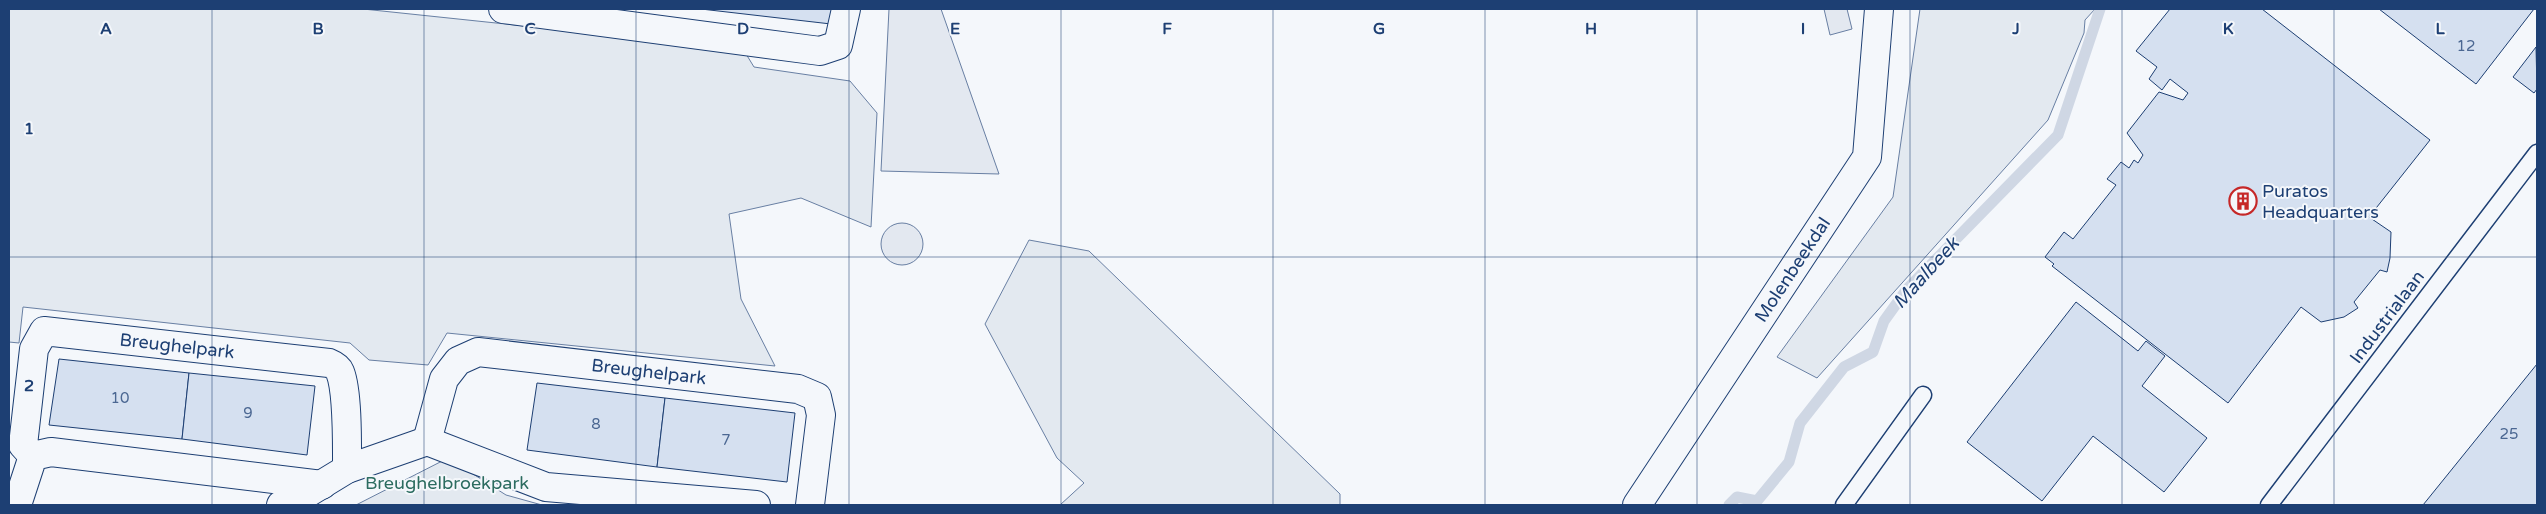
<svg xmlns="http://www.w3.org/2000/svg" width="2546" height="514" font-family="'Varela Round',sans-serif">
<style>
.green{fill:#e3e9f0;stroke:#687fa3}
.parking{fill:#e3e8f0;stroke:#687fa3}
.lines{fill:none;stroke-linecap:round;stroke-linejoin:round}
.stream{stroke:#cfd7e4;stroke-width:11}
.building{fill:#d5e0f0;stroke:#1d3f73}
.service-casing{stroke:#1d3f73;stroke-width:19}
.minor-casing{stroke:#1d3f73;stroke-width:30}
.service{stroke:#f4f7fb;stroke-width:16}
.minor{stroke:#f4f7fb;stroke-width:28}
.grid{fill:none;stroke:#1d3f73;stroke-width:1;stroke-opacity:0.55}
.labels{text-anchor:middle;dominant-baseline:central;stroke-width:4;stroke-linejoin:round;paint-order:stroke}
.number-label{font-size:15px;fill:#4b6792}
.poi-label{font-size:18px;fill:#1d3f73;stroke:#f4f7fb;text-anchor:start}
.street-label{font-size:18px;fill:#1d3f73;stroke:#f4f7fb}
.park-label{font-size:18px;fill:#2c6c60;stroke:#f4f7fb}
.water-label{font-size:19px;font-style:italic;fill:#1d3f73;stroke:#f4f7fb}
.grid-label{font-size:16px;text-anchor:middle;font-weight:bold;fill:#1d3f73;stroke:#f4f7fb;stroke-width:4;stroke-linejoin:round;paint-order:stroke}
</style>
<rect width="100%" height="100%" fill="#f4f7fb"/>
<g class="green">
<polygon points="9,9 363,9 743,49 754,67 850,81 877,113 871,227 801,198 729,214 741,299 775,366 447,333 428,365 369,360 350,343 23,307 19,343 9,342"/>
<polygon points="1920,9 2095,9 2085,20 2084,33 2048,120 1817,378 1777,357 1893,197"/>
<polygon points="1029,240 1089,251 1340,494 1340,505 1060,505 1084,483 1057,458 985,324"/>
<polygon points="448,458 506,495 542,505 356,505"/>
</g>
<g class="parking">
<polygon points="889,9 941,9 999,174 881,171"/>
<polygon points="1824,9 1847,9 1852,29 1830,35"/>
<circle cx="902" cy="244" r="21"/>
</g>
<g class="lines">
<polyline class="stream" points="1729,505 1737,497 1757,501 1789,462 1800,423 1844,367 1873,352 1884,321 1907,289 2058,135 2100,9"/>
</g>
<g class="building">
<polygon points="701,9 833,9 831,24"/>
<polygon points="2170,9 2262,9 2430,140 2369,217 2391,232 2390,258 2387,272 2380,270 2354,302 2358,308 2344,317 2321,322 2301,307 2228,403 2052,266 2054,264 2045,257 2064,232 2073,239 2116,185 2107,179 2121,162 2129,168 2134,160 2138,163 2143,155 2127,133 2159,92 2183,100 2188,93 2170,79 2162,90 2149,79 2157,67 2136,51"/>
<polygon points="2379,9 2534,9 2476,84"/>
<polygon points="2536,47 2537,89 2534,93 2513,77"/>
<polygon points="2076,302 2138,351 2146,341 2165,356 2142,386 2207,438 2164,492 2093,436 2042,501 1967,442"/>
<polygon points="59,359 189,373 182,439 49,425"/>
<polygon points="2537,364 2537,505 2423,505"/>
<polygon points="189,373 315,386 307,455 182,439"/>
<polygon points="537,383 665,398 657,467 527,450"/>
<polygon points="665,398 795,413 787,482 657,467"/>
</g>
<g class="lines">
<g class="service-casing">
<g id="service">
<polyline points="1844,505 1923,395"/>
<polyline points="2269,505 2537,153"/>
</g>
</g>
<g class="minor-casing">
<g id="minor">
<polyline points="503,9 820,51 838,45 846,9"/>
<path id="s1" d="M427 441 444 379 458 361 478 352 798 389 817 397 821 415 810 505"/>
<path id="s2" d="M33 456 23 445 34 349 44 331 329 363C334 365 338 367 340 372 348 392 347 446 347 469"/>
<polyline points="17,505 33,456 51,452 322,485"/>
<polyline points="281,505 306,494 347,469 427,441 546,487 756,505"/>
<path id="s3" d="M1637 505 1867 157 1879 9"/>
</g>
</g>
<use href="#service" class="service"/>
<use href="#minor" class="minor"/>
</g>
<path class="grid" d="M212 9V505M424 9V505M636 9V505M849 9V505M1061 9V505M1273 9V505M1485 9V505M1697 9V505M1910 9V505M2122 9V505M2334 9V505M9 257H2537"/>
<defs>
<g id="building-ring" transform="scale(1.4375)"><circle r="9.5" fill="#f4f7fb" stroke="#c62828" stroke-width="1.5"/><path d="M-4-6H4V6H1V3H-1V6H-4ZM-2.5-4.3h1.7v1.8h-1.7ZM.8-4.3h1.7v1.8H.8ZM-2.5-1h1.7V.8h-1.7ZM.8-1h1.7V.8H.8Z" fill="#c62828"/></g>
</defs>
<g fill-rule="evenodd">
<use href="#building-ring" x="2243" y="201"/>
</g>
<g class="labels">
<g class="number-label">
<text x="2466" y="46">12</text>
<text x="120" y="398">10</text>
<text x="248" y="413">9</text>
<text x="596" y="424">8</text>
<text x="2509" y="434">25</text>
<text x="726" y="440">7</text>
</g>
<g class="poi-label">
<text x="2262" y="191">Puratos<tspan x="2262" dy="21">Headquarters</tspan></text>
</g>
<g class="street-label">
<text stroke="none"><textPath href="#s3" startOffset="282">Molenbeekdal</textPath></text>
<text transform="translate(2387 317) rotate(-53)">Industrialaan</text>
<text stroke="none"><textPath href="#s2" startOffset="266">Breughelpark</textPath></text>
<text stroke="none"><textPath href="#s1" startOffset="281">Breughelpark</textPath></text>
</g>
<g class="park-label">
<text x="447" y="483">Breughelbroekpark</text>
</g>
<g class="water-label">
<text transform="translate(1926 273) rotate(-48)">Maalbeek</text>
</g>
</g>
<g class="grid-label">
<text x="106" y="34">A</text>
<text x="318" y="34">B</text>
<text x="530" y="34">C</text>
<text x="743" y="34">D</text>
<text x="955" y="34">E</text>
<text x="1167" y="34">F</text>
<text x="1379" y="34">G</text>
<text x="1591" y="34">H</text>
<text x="1803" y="34">I</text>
<text x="2016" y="34">J</text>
<text x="2228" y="34">K</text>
<text x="2440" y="34">L</text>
<text x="29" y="134">1</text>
<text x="29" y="391">2</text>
</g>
<rect width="2546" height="514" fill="none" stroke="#1d3f73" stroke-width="20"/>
</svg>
